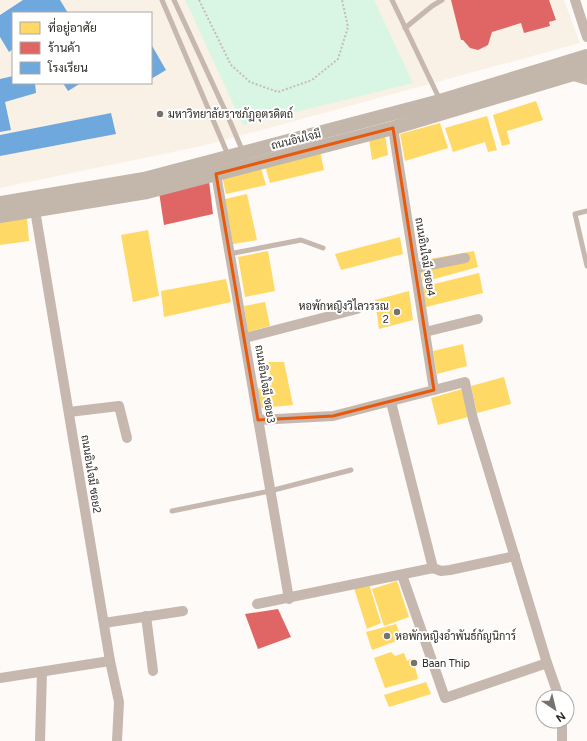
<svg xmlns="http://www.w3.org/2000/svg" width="587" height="741" font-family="Figtree,Sarabun,sans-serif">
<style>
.built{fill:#f9f1e6;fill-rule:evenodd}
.green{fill:#d9f5e4}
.homes{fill:#ffd966}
.shops{fill:#e06666}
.schools{fill:#6fa8dc}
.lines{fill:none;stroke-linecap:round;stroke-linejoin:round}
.path{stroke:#c6bdb6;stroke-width:2;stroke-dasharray:2 2;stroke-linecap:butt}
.lane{stroke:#c6b8ae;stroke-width:5}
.street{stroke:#c6b8ae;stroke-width:10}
.secondary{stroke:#c3b6ab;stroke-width:14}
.marked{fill:none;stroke:#e8590c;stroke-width:3;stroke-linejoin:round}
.poi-dot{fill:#76726e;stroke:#fff;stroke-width:1.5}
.labels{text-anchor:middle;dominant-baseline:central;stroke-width:4;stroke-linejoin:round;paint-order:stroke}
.poi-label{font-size:11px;fill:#2d2924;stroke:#fff;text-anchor:start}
.street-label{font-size:11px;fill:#2d2924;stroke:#fff}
</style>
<rect width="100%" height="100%" fill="#fdfaf7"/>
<path class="built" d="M0 0H564L580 43 206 145 0 188ZM13 13H151V83H13Z"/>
<polygon class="green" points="185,0 374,0 413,83 243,125"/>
<g class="homes">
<polygon points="536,101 543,120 507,131 510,144 502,146 493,115"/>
<polygon points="487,116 497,150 488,152 485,142 453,152 445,128"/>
<polygon points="440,123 448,148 405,161 400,134"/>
<polygon points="385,135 388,155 372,160 369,139"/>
<polygon points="320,151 324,170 270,183 265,166"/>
<polygon points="261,168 266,185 226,194 222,176"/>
<polygon points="247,194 257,240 233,244 225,199"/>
<polygon points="27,218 29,241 0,245 0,222"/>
<polygon points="148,230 159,296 133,302 121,235"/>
<polygon points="400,237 403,254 341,270 335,254"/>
<polygon points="268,251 275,291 245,297 238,257"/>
<polygon points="474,251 478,267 423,282 419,261"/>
<polygon points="479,273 483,293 426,307 422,287"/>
<polygon points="226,279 231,302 164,317 161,291"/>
<polygon points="409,291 413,320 379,329 375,300"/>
<polygon points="265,302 270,326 248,332 244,306"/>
<polygon points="463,344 467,366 437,374 433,351"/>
<polygon points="268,362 284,362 293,405 261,408 257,389 272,385"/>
<polygon points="504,377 511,404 477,413 471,386"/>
<polygon points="462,389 468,417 438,425 431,398"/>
<polygon points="397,581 409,617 384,626 372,589"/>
<polygon points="369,584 381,623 367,629 354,588"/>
<polygon points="396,624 402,639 372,650 366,632"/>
<polygon points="391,652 395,656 404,653 407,661 413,658 418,679 385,688 374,658"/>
<polygon points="426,682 431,694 389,707 384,695"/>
</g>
<g class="shops">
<polygon points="451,0 549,0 556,20 549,22 550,26 524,33 521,23 492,32 488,45 478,50 470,48 463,40 461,40"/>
<polygon points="209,181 213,214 164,225 159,192"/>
<polygon points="278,609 291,637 258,649 245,614"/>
</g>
<g class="schools">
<polygon points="23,0 60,0 68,13 13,13 13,49 9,52 0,37 0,15"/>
<polygon points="151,44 166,70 151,79"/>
<polygon points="13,76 13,83 35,83 36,93 5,102 11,130 0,132 0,79"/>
<polygon points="63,83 81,83 68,91"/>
<polygon points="111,113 116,134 0,156 0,135"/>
</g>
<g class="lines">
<polyline class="path" points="199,0 231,65 250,82 278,92 312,80 338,59 348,27 342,0"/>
<g class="lane">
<polyline points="162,0 228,155"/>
<polyline points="174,0 229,119 243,152"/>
<polyline points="392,0 440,100"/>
<polyline points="405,28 432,6 442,0"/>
<polyline points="587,211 575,214 587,266"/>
<polyline points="229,254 301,240 323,248"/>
<polyline points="172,511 270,491 351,470"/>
</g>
<g class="street">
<polyline points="575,0 587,37"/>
<polyline points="570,75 587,80"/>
<polyline points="393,128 434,390"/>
<polyline points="216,174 289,599"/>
<polyline points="35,210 110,661 119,702 117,741"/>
<polyline points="415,268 465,258"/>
<polyline points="425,332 478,319"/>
<polyline points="245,338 357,309"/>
<polyline points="391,402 433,568"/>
<polyline points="69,412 119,406 127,438"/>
<polyline points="258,420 333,416 465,382 473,419 547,663 559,697"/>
<polyline points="402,575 445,698 547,663"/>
<polyline points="257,604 433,568 441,571 450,570 515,556"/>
<polyline points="146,616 153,671"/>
<polyline points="104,623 183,611"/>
<polyline points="0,678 110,661"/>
<polyline points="40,741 42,672"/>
<polyline points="562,741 562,721"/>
</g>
<g class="secondary">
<polyline points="0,203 144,179 440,101 587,56"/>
<polyline points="0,216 147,192 393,128 587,70"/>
</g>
</g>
<path class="marked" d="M393 128 434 390 333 416 258 420 216 174Z"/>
<g class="poi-dot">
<circle cx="160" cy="114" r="4"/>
<circle cx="397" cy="312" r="4"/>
<circle cx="387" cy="636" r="4"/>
<circle cx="414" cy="663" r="4"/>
</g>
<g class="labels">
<g class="poi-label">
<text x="168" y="114">มหาวิทยาลัยราชภัฏอุตรดิตถ์</text>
<text x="389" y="306" text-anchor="end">หอพักหญิงวิไลวรรณ<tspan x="389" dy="13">2</tspan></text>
<text x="395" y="636">หอพักหญิงอำพันธ์กัญนิการ์</text>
<text x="422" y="663">Baan Thip</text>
</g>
<g class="street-label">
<text transform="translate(296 140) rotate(-14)">ถนนอินใจมี</text>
<text transform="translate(425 257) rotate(81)">ถนนอินใจมี ซอย4</text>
<text transform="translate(265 384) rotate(81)">ถนนอินใจมี ซอย3</text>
<text transform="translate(91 474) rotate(81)">ถนนอินใจมี ซอย2</text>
</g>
</g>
<rect x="12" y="12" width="140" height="72" fill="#ffffff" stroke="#aba9a7"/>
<rect x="20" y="22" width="20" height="12" fill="#ffd966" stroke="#aba9a7"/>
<text x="48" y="32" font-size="12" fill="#2d2924">ที่อยู่อาศัย</text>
<rect x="20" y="42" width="20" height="12" fill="#e06666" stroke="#aba9a7"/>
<text x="48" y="52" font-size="12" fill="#2d2924">ร้านค้า</text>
<rect x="20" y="62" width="20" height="12" fill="#6fa8dc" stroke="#aba9a7"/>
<text x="48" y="72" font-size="12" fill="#2d2924">โรงเรียน</text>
<g transform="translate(555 709) rotate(145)"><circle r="19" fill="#ffffff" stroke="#aba9a7"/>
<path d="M0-3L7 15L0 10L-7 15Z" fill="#76726e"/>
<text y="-6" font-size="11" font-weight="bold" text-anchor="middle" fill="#2d2924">N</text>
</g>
</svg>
